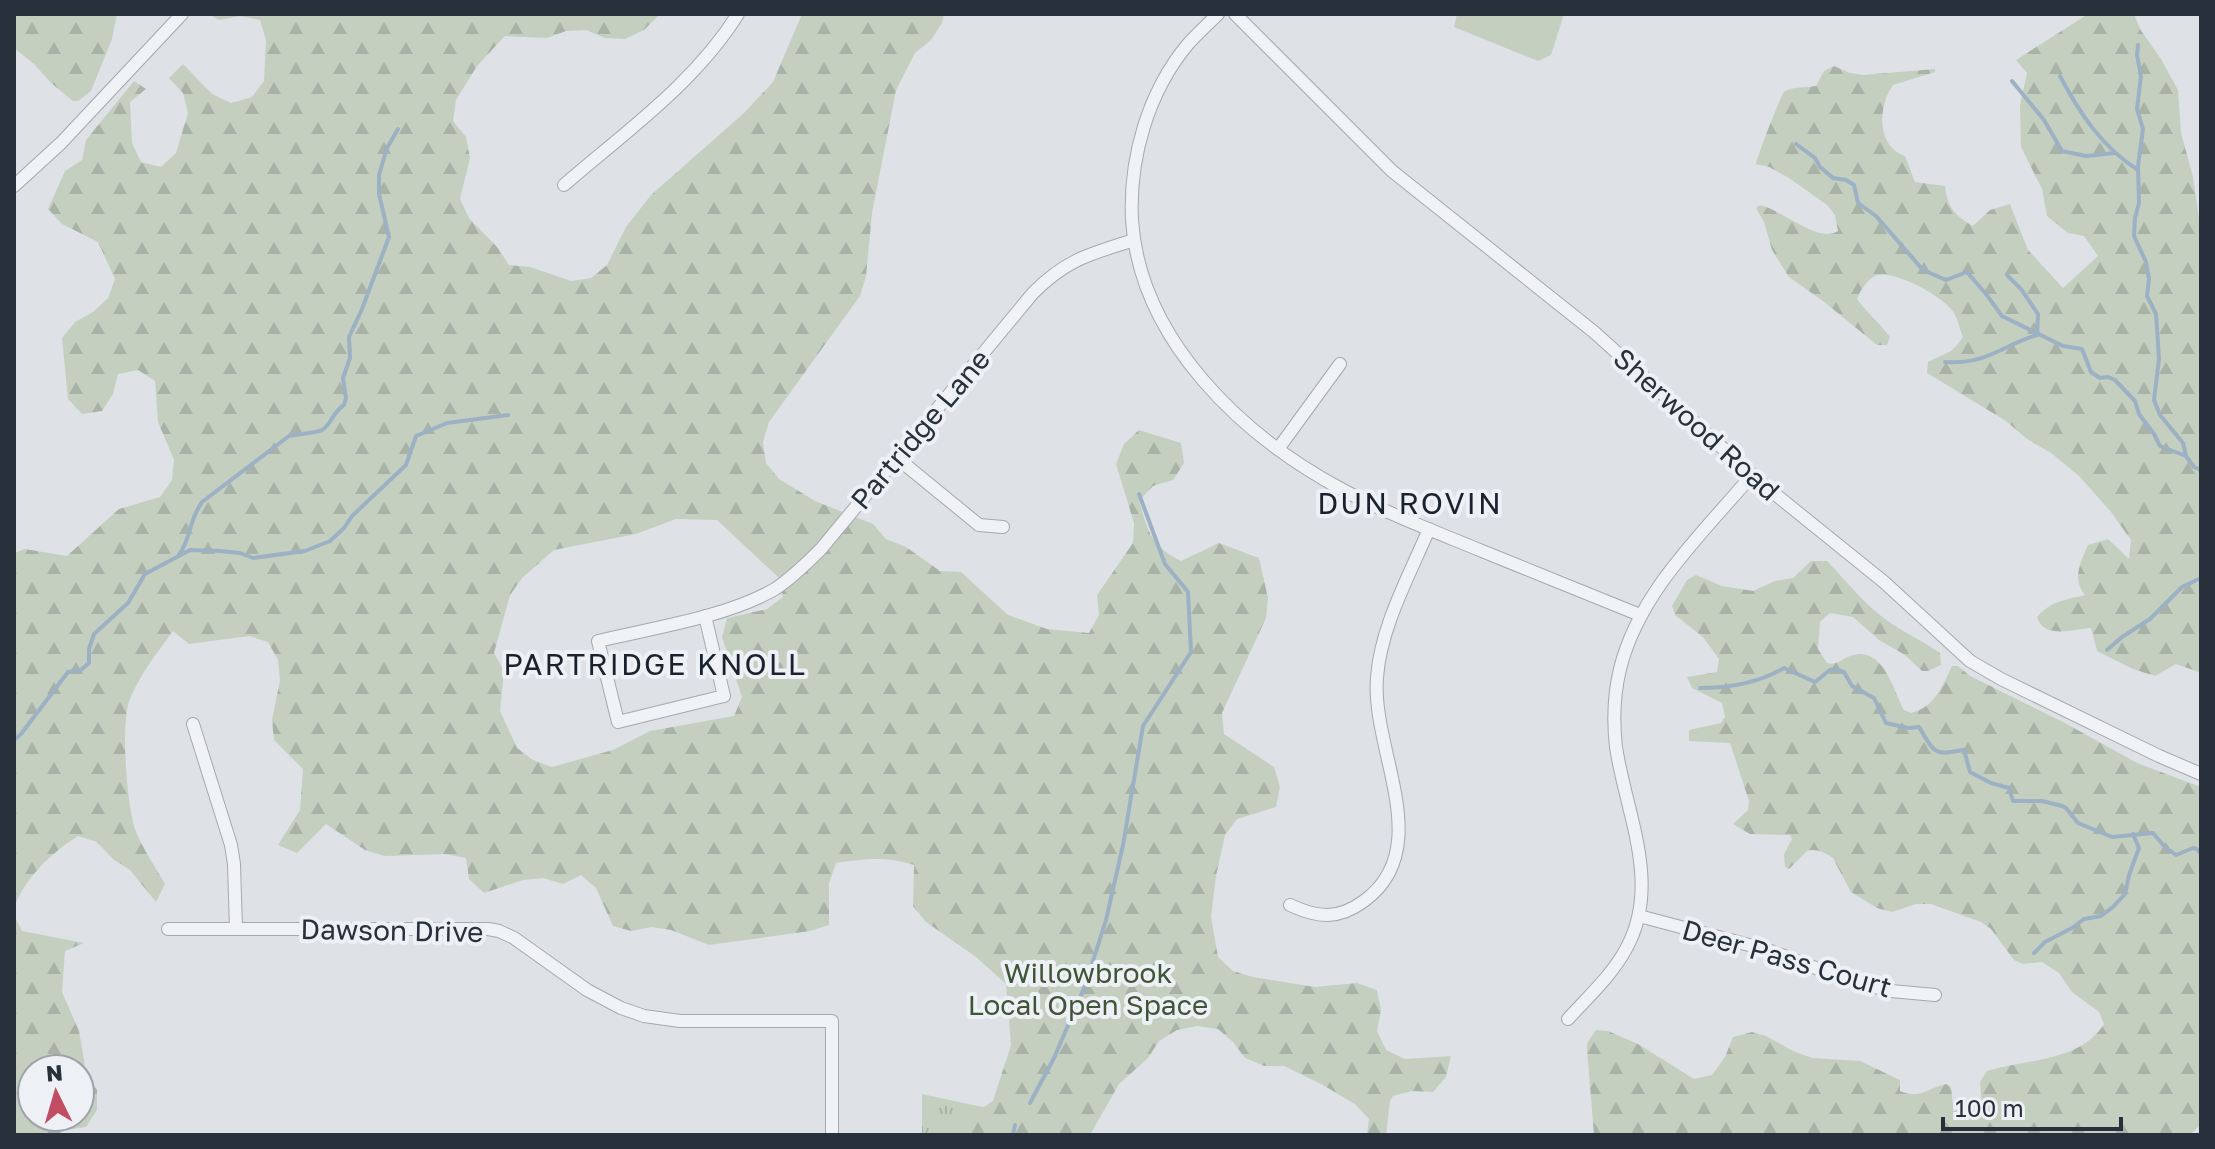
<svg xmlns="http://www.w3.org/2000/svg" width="2215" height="1149" font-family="'Golos Text',sans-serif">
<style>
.grass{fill:url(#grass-tufts)}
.forest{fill:url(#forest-firs);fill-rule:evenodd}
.pitch{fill:#c4cfc0}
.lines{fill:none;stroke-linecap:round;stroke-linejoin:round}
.stream{stroke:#9cb1c4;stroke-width:4}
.minor-casing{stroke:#a4a9b0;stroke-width:14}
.minor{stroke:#f0f2f5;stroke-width:12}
.labels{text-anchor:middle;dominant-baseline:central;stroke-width:8;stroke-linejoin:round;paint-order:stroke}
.street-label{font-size:28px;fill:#28303c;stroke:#edf0f4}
.park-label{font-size:28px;fill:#3e5637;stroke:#edf0f4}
.neighbourhood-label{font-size:30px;letter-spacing:2px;fill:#1b222d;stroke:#edf0f4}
</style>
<defs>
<pattern id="grass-tufts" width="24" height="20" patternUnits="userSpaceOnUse" patternTransform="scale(2)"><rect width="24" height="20" fill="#c4cfc0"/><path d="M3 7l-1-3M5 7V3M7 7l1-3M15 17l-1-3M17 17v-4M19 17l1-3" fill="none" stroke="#a8b2a6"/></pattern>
<pattern id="forest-firs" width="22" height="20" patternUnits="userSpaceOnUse" patternTransform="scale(2)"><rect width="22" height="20" fill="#c4cfc0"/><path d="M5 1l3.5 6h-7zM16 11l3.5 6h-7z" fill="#a8b2a6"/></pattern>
</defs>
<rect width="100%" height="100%" fill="#dee2e6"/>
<polygon class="grass" points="922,1094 987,1108 1042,1135 922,1135"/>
<g class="forest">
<polygon points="14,14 117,14 112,39 91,91 78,101 73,101 51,83 34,64 14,48"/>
<path d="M209 14H660L644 30 625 39 605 38 586 30 566 31 547 38 505 36 477 66 456 100 453 121 466 137 470 158 460 199 469 218 498 248 509 265 530 267 571 281 591 278 607 265 626 227 651 195 744 113 773 82 802 14H944L942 23 931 40 915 53 896 90 872 213 866 276 860 296 769 422 763 442 766 463 779 479 815 501 873 524 886 539 906 547 940 571 961 572 1008 615 1047 629 1089 633 1099 615 1097 595 1133 543 1134 523 1116 464 1124 444 1139 430 1181 443 1184 463 1173 480 1153 486 1139 501C1149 533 1150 545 1181 561L1219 543 1259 558 1268 598 1266 618 1222 713 1224 734 1274 767 1280 787 1276 807 1237 819 1225 835 1216 876 1211 917 1218 957 1233 971 1253 977 1315 987 1357 983 1377 990 1381 1010 1377 1031 1386 1050 1405 1059 1451 1056 1446 1077 1433 1092 1412 1091 1393 1096 1390 1101 1386 1135H1367L1369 1119 1355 1104 1321 1084 1284 1066H1264L1245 1058 1233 1042 1218 1029 1197 1026 1177 1030 1159 1041 1148 1058 1119 1084 1090 1135H961L962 1129 975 1113 993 1101 1011 1045 1006 984 976 957 926 922 913 906 914 865C885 856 865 859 836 863L829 883V925L810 931 709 945 671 930 652 927 631 931 613 926 596 888 581 875 563 884 543 878 523 880 484 893 469 879 466 858 445 854 384 856 365 850 326 824 297 853 278 845 300 810 303 769 274 740 272 720 280 680 278 660 268 642 249 636 189 644 173 631C157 653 140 674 130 699 120 723 127 804 135 829 142 848 155 866 165 884L156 902 130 870 113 859 97 842 78 836C52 852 24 879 14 908V553L25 549 67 556 119 509 160 497 172 480 174 460 158 422 155 381 138 370 118 374 113 394 102 411 82 414 68 399 62 338 75 322 93 312 108 298 115 279 98 242 62 224 48 209 65 171 82 160 86 140 134 81 146 89 130 102 132 143 141 162 161 167 176 153 188 113 183 93 169 78 183 64 212 94 231 103 252 97 264 81 266 40 260 20 240 16 219 20ZM676 519 717 520 778 577 783 597 767 609 727 618 722 637 742 697 734 716 650 731 613 750 552 767 533 760 517 748 500 711 504 671 494 653 510 595 522 578 554 550 636 534Z"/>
<path d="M2088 14H2134L2140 29 2161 59 2178 90 2181 133 2193 177 2201 232V673L2176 664 2155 676 2133 669 2097 651 2091 628C2074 629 2044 640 2037 617 2051 601 2065 600 2085 595 2072 579 2080 563 2088 545L2108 539 2129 559 2131 540 2111 512 2079 476 2051 453 2027 439 2006 421 1927 373 1928 362C1947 351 1948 358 1963 337 1960 330 1958 320 1954 313 1945 297 1895 270 1877 275 1868 278 1860 291 1857 299 1867 313 1880 323 1890 337L1887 345H1877L1823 301 1789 277 1772 250 1764 222 1756 208 1760 205C1782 210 1819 244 1838 231L1835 215 1827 205 1789 178 1769 167 1756 164C1757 157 1781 95 1784 92 1792 86 1807 88 1816 86L1824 71 1834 66 1850 73 1863 75 1935 69V72L1893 85C1878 106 1876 146 1905 156L1915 182 1945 186C1947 206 1954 215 1973 226L1990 210 2010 204 2028 250 2063 288 2098 256 2084 236 2068 233 2047 216 2042 189 2021 147 2020 105 2027 73 2016 60Z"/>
<path d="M1811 561H1827C1849 584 1870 611 1897 627 1911 636 1926 643 1940 653L1941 665 1928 671H1922L1905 655 1879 640 1853 617 1830 613 1820 622 1818 649 1827 663C1837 666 1841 659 1850 656 1883 644 1893 690 1904 710L1911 713C1934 708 1943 685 1952 666H1958L1970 676 2063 722 2137 763 2201 787V1124L2190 1135H1594L1587 1049V1043L1596 1030 1608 1031 1638 1044 1694 1079 1712 1075 1725 1057 1733 1037 1752 1032 1766 1036 1793 1051 1812 1058 1860 1061 1900 1080V1091C1921 1100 1927 1088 1946 1084L1951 1087 1953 1105 1957 1111H1978L1982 1108 1980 1082 1987 1071C2026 1059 2080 1062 2104 1024L2099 1012 2072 992 2059 973 2042 962 2023 964 2014 960 1991 929 1981 922 1931 904H1916L1892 912 1877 908 1851 892 1833 858C1826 853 1815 848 1807 851L1789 869 1785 867 1784 854 1792 839 1790 835 1750 834 1733 824 1748 810 1749 801 1730 743 1689 741V730L1721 723 1725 717 1722 703 1692 688 1687 677 1717 672 1719 659 1703 637 1675 615 1672 606 1687 580 1696 575 1722 586 1753 591 1775 581 1793 578Z"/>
<path d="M14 915 22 931 84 943 65 951 62 992 79 1031 86 1072 97 1090V1110L86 1127 66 1130 56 1135H14ZM80 1069V1117H32V1069Z"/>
</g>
<polygon class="pitch" points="1457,14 1564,14 1551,55 1538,61 1454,27"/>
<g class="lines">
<g class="stream">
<polyline points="2138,45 2137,55 2141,76 2137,109 2143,129 2138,166 2139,203 2135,218 2134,236 2146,262 2149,279 2147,296 2156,314 2159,359 2154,400 2160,415 2183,443 2186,456 2194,467 2201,470"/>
<path d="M2060 76C2080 114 2102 147 2138 170"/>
<polyline points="2012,81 2044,120 2062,151 2086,156 2115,153"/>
<polyline points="1796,144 1815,158 1820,167 1833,178 1846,180 1854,185 1858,203 1876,216 1923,270 1946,280 1967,272 1986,294 2002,316 2063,346 2082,349 2091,372 2100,378 2108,377 2115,380 2135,401 2139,414 2154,434 2160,446 2186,456"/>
<polyline points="2007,275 2021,289 2038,314 2037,335"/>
<path d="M1945 362C1986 365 2001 346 2037 335"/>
<path d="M179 555C192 536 188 522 202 502L289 436C297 434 317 433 322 430 331 425 332 413 344 405L346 398 343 378 350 358 349 337 362 309 389 237 379 194V175L387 148 398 129"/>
<polyline points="2107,650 2122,637 2150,619 2182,587 2201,578"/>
<path d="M1700 688C1729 688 1758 683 1784 668L1815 682 1830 670 1835 669 1844 672 1852 686 1874 698 1886 723 1908 728 1919 727C1928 740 1931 756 1950 752 1955 752 1959 750 1964 750L1970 772 1991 783 2009 788 2013 801H2042L2062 806 2066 808 2078 823 2112 837 2153 833 2165 847 2176 855 2193 848 2197 849 2201 854"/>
<polyline points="14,740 21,734 68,672 81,670 89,663 89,649 94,634 128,603 145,574 190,550 220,551 240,553 253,558 305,551 330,541 344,528 352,516 406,465 416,436 447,423 508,415"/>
<polyline points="2034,953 2045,942 2072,928 2084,919 2101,916 2113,907 2125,894 2129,875 2139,848 2133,834"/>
<polyline points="1030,1103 1054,1058 1085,986 1106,920 1123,845 1143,726 1191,652 1188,592 1165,564 1139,494"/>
<polyline points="1013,1135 1015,1125"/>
</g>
<g class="minor-casing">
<g id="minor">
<path d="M1218 14C1208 24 1197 34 1188 44 1148 92 1129 158 1132 220 1140 340 1242 436 1343 490 1388 514 1436 532 1482 551 1535 572 1587 594 1640 615"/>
<polyline points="1235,14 1392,171 1594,332 1760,482 1884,582 1970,661 2001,679 2159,756 2201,774"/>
<path d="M564 185C625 132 694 84 738 14"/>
<polyline points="14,186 61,143 182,14"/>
<polyline points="1278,449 1340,364"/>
<polyline points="897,458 979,525 1003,527"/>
<path d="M705 616 724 696 618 722 598 641C653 628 727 617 775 589 792 578 807 563 821 549L1033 293C1067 259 1090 254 1134 240"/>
<polyline points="193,724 231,845 234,864 236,929"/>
<path d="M1290 905C1318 918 1338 920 1364 901 1437 848 1371 750 1377 678 1380 628 1410 574 1429 529"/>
<polyline points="1639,916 1768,950 1850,981 1891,991 1935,995"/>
<polyline points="168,929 488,929 499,931 514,938 587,990 621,1008 644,1016 680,1021 832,1021 832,1135"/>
<path d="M1568 1019C1588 997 1612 975 1626 949 1662 884 1626 814 1616 747 1613 721 1614 694 1620 669 1639 592 1702 534 1752 475"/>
</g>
</g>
<use href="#minor" class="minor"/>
</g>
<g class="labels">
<g class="street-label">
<text transform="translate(1697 424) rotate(42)">Sherwood Road</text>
<text transform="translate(920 429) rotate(-50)">Partridge Lane</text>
<text transform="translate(392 930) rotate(1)">Dawson Drive</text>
<text transform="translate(1787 958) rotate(16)">Deer Pass Court</text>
</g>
<g class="park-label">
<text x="1088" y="972">Willowbrook<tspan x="1088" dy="32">Local Open Space</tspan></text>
</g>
<g class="neighbourhood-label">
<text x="1410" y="503">DUN ROVIN</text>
<text x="655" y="664">PARTRIDGE KNOLL</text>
</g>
</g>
<rect width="2215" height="1149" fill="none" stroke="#28303c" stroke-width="32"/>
<g transform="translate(56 1093) rotate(355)"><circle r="38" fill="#edf0f4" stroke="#9ea3aa" stroke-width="2"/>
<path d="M0-6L14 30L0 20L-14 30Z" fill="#c24c63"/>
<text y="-12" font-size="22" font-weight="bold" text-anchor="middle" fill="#28303c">N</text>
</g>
<path d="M1943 1117v12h178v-12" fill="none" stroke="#28303c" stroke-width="4"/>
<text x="1955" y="1117" font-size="24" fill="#28303c" stroke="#edf0f4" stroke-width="6" paint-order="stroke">100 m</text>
</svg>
